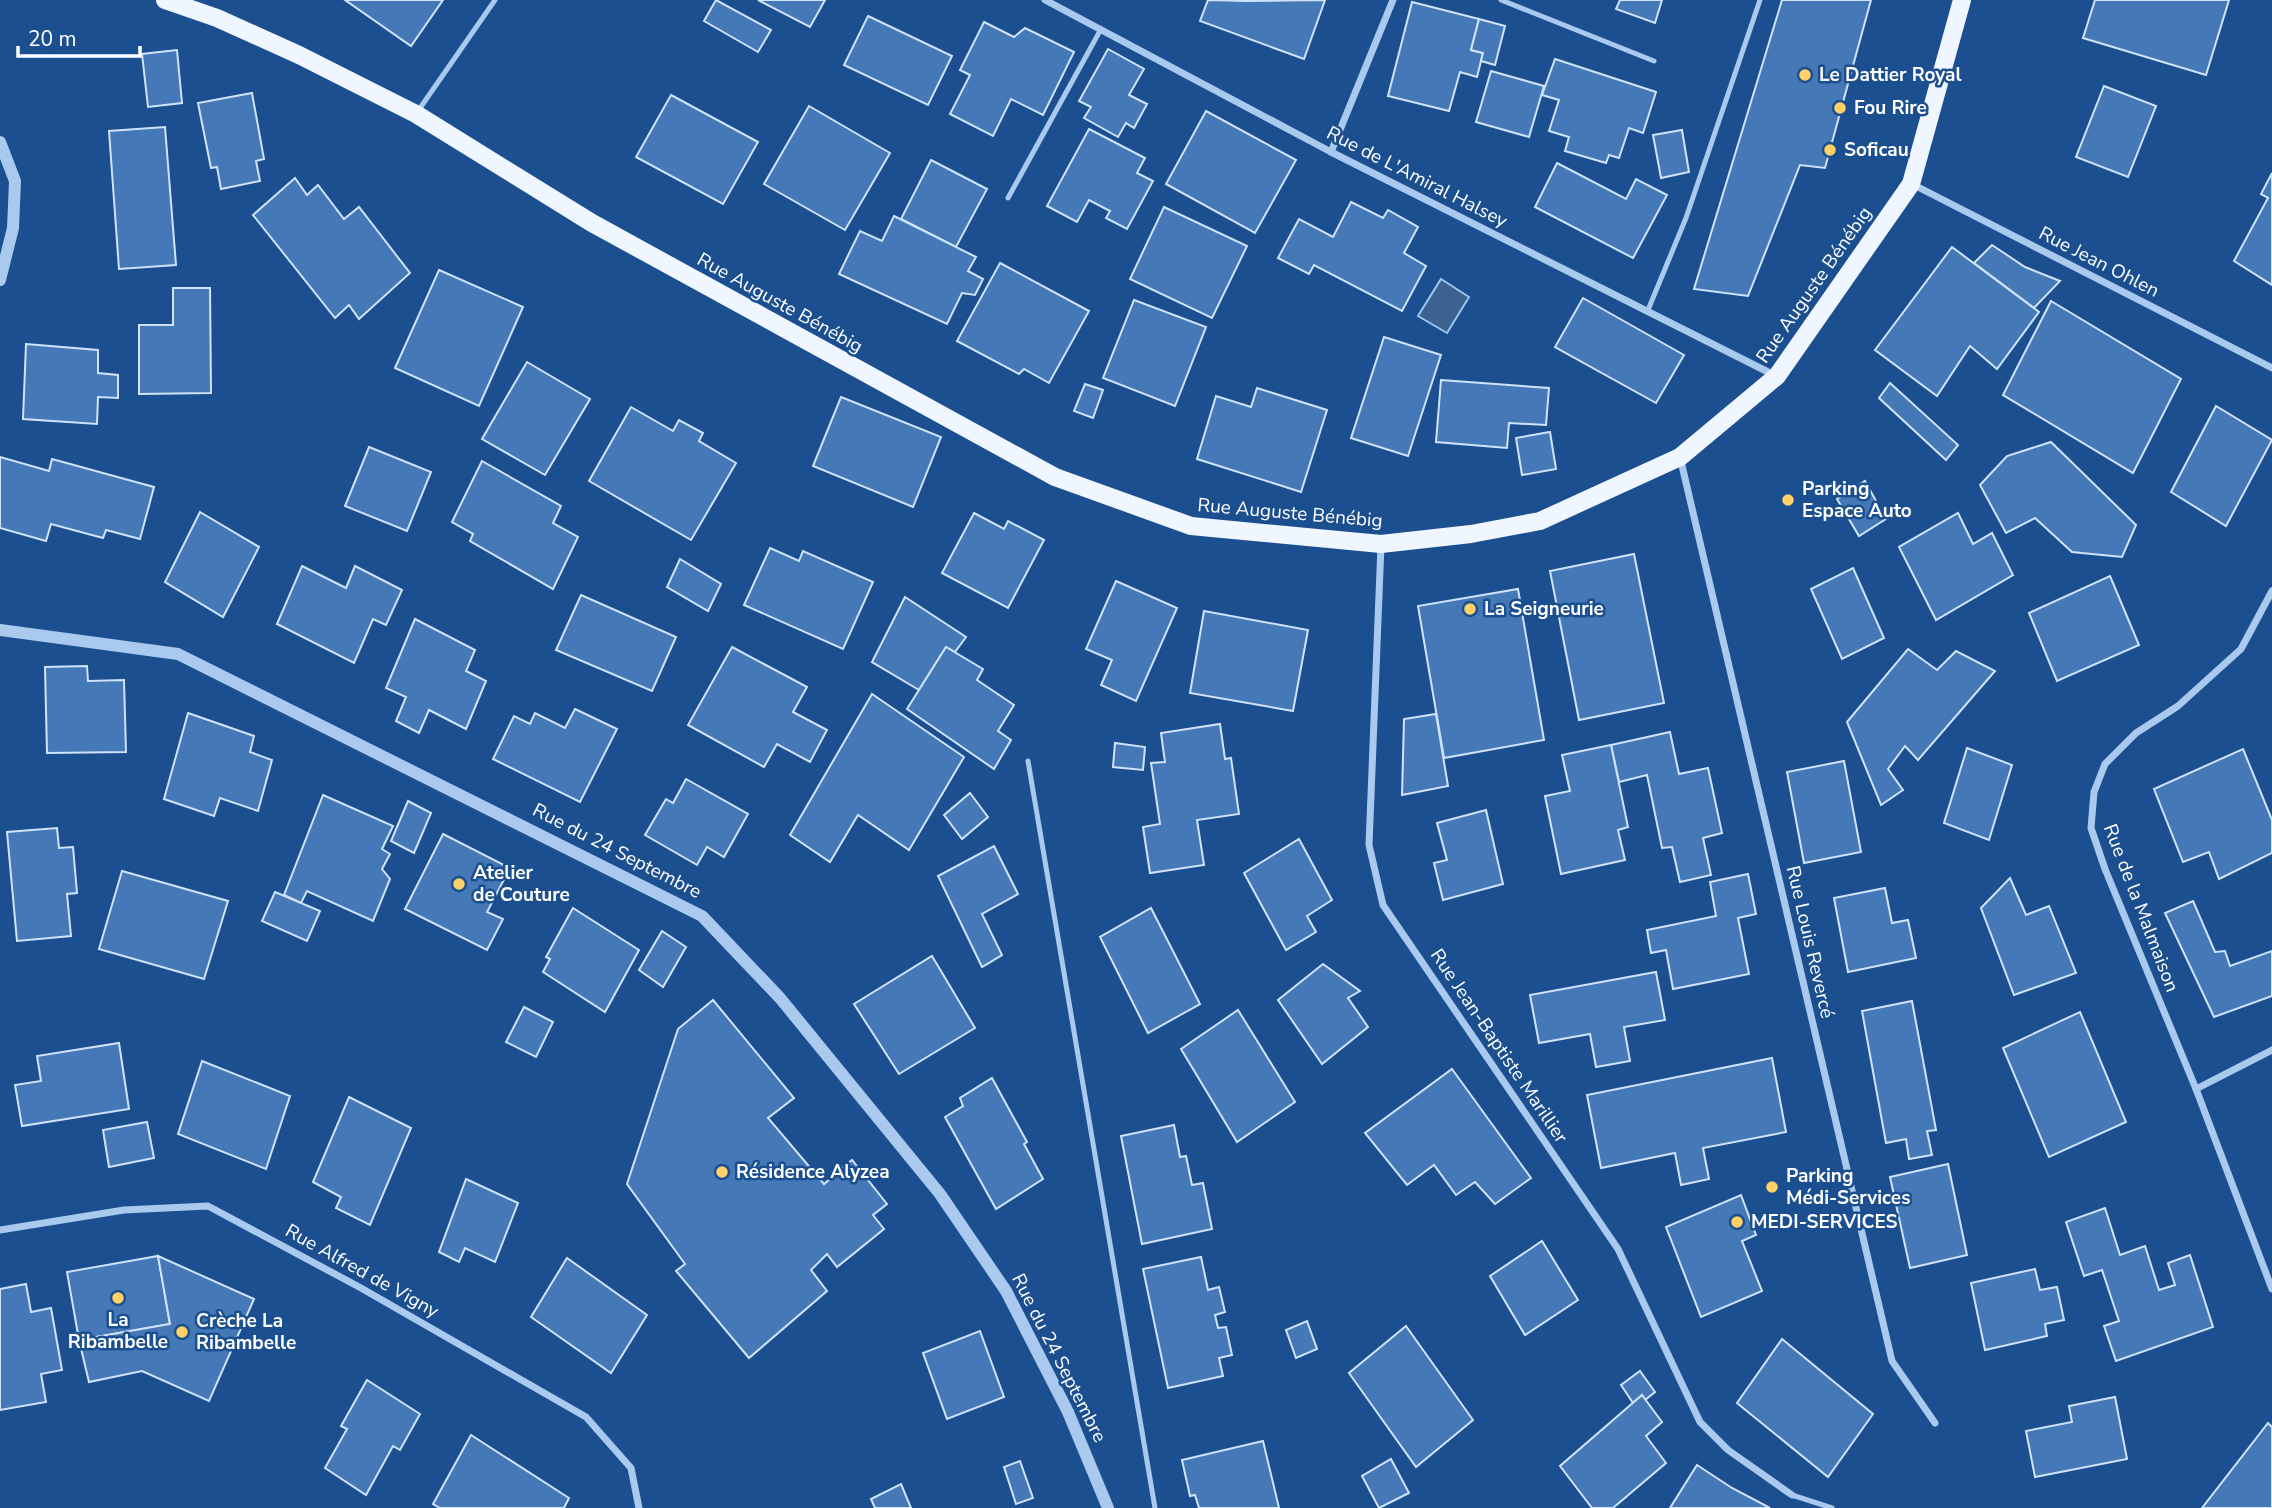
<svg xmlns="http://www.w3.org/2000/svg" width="2272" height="1508" font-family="'Nunito Sans',sans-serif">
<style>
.water{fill:#3c6290;stroke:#9cc4f0;stroke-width:2}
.building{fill:#4478b7;stroke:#cfe3fa;stroke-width:2}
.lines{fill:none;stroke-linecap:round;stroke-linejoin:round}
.service{stroke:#a9c9ee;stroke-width:5}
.minor{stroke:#a9c9ee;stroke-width:7}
.tertiary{stroke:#a9c9ee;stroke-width:12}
.primary{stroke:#f0f6ff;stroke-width:18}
.poi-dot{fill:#ffd166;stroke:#1b4f8f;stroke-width:2.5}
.labels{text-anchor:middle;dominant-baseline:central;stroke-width:5;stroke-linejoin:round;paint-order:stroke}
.poi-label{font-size:19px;font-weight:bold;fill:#fff;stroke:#1b4f8f;text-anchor:start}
.street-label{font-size:19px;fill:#fff;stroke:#1b4f8f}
</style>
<rect width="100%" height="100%" fill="#1b4f8f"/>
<polygon class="water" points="1441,279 1469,297 1447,333 1418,316"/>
<g class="building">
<polygon points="345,0 443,0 411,46"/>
<polygon points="716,0 771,30 758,52 704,21"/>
<polygon points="758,0 825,0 810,27"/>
<polygon points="1208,0 1246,1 1325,0 1304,59 1200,21"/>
<polygon points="1620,0 1662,0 1655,23 1616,9"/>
<polygon points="1782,0 1871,0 1825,168 1800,165 1748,296 1694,289"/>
<polygon points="2095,0 2229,0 2206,75 2083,38"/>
<polygon points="1412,2 1479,19 1471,50 1483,53 1477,77 1460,72 1449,111 1388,96"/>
<polygon points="868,16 952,56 928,105 844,65"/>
<polygon points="1479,19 1505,26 1495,65 1481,61 1483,53 1471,50"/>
<polygon points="984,22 1014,37 1025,28 1074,52 1043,115 1011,99 993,136 950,114 970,75 960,70"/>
<polygon points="1108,49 1144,69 1129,95 1147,104 1134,128 1126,123 1118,137 1084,118 1091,107 1079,101"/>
<polygon points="177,50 182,103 148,107 142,54"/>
<polygon points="1555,59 1656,92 1643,133 1629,128 1619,158 1609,155 1606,163 1565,151 1569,137 1549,131 1559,100 1542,95"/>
<polygon points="1491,71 1544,86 1529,137 1476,122"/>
<polygon points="2104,86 2156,106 2128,177 2076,157"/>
<polygon points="252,93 264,159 256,161 260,181 221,189 217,167 211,168 198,103"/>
<polygon points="671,95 758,142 723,204 636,157"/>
<polygon points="809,106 890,153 845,230 764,184"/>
<polygon points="1206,111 1296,160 1255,233 1166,184"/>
<polygon points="165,127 176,265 119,269 109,131"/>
<polygon points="1089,129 1145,158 1137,173 1153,181 1127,229 1106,218 1110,211 1089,200 1077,222 1047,206"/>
<polygon points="1682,130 1689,172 1661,178 1653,135"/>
<polygon points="931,160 987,189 956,247 901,219"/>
<polygon points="1557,163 1626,199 1636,179 1667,195 1633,258 1535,207"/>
<polygon points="2272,173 2272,285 2234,261 2268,198 2261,194"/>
<polygon points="295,178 307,195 318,185 344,219 359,207 410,273 359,319 349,305 335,318 253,215"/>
<polygon points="1351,202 1383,218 1388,210 1418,227 1404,253 1426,266 1402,311 1314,265 1309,274 1278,258 1299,219 1333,237"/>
<polygon points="1164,207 1247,246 1212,318 1130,279"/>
<polygon points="894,216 976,257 968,271 983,279 975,295 962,293 947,324 839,274 860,231 882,241"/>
<polygon points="1992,245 2025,267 2060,281 2034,308 1974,263"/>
<polygon points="1952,247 2039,312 1997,369 1970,346 1937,396 1875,350"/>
<polygon points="1000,263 1089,311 1049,383 1024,369 1019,374 957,341"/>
<polygon points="439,270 523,307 479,406 395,368"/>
<polygon points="173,288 210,288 211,393 139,394 139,325 173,325"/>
<polygon points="1583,298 1684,355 1656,403 1555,347"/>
<polygon points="1134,300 1206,327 1175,406 1103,378"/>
<polygon points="2051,301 2181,379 2133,473 2003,395"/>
<polygon points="1384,337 1441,355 1408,456 1351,438"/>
<polygon points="26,344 98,350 98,373 118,375 118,398 98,397 97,424 23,419"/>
<polygon points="527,362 590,399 545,475 482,439"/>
<polygon points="1441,380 1549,388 1546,425 1509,423 1507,448 1436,442"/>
<polygon points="1890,383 1958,445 1946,460 1879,398"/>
<polygon points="1085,384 1103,390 1093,418 1074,411"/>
<polygon points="1257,388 1327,410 1301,492 1197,459 1216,396 1251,407"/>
<polygon points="841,397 941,437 913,507 813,466"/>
<polygon points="2216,406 2272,440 2226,526 2171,492"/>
<polygon points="631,407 673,431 679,420 703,433 699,441 736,463 691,540 589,481"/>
<polygon points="1550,432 1556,469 1522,475 1516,438"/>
<polygon points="2051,442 2136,525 2122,557 2072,552 2035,518 2006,533 1980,485 2007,456"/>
<polygon points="369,447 431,472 407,531 345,506"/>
<polygon points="0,457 49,471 52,459 154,487 140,539 106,530 103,538 51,524 46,541 0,528"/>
<polygon points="482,461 561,506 553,523 578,537 553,589 470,541 473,534 452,522"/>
<polygon points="1865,481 1886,519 1859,536 1837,499"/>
<polygon points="200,512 259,547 223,617 165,582"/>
<polygon points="974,513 1004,529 1008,521 1044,540 1008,608 942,573"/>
<polygon points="1958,513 1973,544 1992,533 2013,575 1936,620 1899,547"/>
<polygon points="770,548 799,561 803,551 873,582 843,649 744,605"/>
<polygon points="1634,554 1664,703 1579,720 1550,571"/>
<polygon points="680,559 721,584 708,611 667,587"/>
<polygon points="302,566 346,588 355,566 402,590 386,625 373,619 354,663 277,624"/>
<polygon points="1853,568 1884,638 1842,659 1811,589"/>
<polygon points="2110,576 2139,645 2057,681 2029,613"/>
<polygon points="1116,581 1177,608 1136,701 1101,685 1112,660 1086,649"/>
<polygon points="1518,589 1544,740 1444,758 1418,606"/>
<polygon points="581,595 676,637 652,691 556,650"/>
<polygon points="905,597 966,637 955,652 946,647 919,690 872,662"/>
<polygon points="1204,611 1308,630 1293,711 1190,693"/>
<polygon points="415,619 475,650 466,671 486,681 466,729 429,710 419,733 396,721 406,697 386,688"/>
<polygon points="732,647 807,687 793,712 827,730 810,762 777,744 764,767 688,725"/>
<polygon points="946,647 983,669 977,680 1014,705 998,731 1011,740 994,769 907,709"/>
<polygon points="1908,649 1937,670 1956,651 1995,671 1918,760 1905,746 1888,769 1903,790 1881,805 1847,722"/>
<polygon points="87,666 88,681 124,680 126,752 47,753 45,667"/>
<polygon points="872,694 964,757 909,850 858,815 830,862 790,835"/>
<polygon points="575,709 617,729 580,802 493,759 514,716 530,724 535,713 565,728"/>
<polygon points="188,713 254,736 250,752 272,760 258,811 220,798 214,816 164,799"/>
<polygon points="1436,714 1448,786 1402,795 1404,719"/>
<polygon points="1220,724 1225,759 1231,758 1239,814 1197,820 1204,865 1150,873 1143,827 1160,824 1151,763 1165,762 1161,733"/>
<polygon points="1670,732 1679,774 1708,768 1722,833 1703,838 1711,875 1680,882 1672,847 1662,848 1647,775 1619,782 1611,745"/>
<polygon points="1115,743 1145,747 1143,770 1113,767"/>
<polygon points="1611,745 1628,827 1618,830 1625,860 1561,874 1545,796 1570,791 1562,755"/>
<polygon points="1967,748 2012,765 1989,840 1944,823"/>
<polygon points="2243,749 2272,820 2272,853 2219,879 2209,852 2183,862 2154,789"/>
<polygon points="1844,761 1861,852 1804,863 1787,772"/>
<polygon points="686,779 748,814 724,857 707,847 697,865 645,835 666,799 673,803"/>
<polygon points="970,793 988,817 962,839 944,815"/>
<polygon points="323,795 393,826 382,849 390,854 382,869 390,879 373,921 307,891 301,903 284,895"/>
<polygon points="408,801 431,813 414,853 391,841"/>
<polygon points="1486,810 1503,884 1443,900 1434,863 1447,860 1437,823"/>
<polygon points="57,828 59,848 73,847 77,893 67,894 71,936 17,941 7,832"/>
<polygon points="443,834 510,868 487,912 503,919 487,950 405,909"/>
<polygon points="1299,839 1332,900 1307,916 1316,932 1286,950 1244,873"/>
<polygon points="994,846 1018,894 982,914 1002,955 982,967 938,876"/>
<polygon points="122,871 228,901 204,979 99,949"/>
<polygon points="1748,874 1756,914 1738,918 1749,974 1673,989 1666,950 1651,953 1647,930 1716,916 1710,882"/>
<polygon points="2010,878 2026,915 2049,906 2076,973 2014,995 1981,908"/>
<polygon points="1885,888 1892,923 1908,920 1916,958 1848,972 1834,898"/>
<polygon points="275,892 320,911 307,941 262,921"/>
<polygon points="2193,901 2215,952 2225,951 2230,966 2272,951 2272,996 2214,1017 2165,913"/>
<polygon points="573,908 639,950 605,1012 543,972 550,959 546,957"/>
<polygon points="1151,908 1200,1004 1148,1033 1100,937"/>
<polygon points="662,931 686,947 663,987 639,970"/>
<polygon points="932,956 975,1028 899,1074 854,1004"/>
<polygon points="1323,964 1360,991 1348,998 1368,1027 1322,1064 1278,1000"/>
<polygon points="1656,972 1665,1020 1624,1027 1630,1061 1596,1067 1590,1034 1539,1043 1530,995"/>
<polygon points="713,1000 794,1098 768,1118 824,1184 852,1160 887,1204 873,1215 884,1229 837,1267 827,1254 811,1270 827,1291 749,1358 676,1271 685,1264 627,1184 678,1029"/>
<polygon points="1912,1001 1936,1130 1927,1131 1932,1155 1909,1159 1906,1139 1886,1143 1862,1011"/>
<polygon points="524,1007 553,1022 536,1057 506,1042"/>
<polygon points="1238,1010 1295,1102 1237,1142 1181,1049"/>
<polygon points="2080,1012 2126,1122 2049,1157 2003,1048"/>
<polygon points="119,1043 129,1109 22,1126 15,1085 41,1081 37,1056"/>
<polygon points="1772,1058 1786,1132 1703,1148 1709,1179 1681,1185 1675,1153 1601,1168 1587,1095"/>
<polygon points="202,1061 290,1096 266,1169 178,1134"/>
<polygon points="1452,1069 1531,1178 1495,1204 1475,1182 1456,1195 1434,1165 1407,1185 1365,1133"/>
<polygon points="992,1078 1027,1142 1024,1144 1043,1179 996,1209 945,1117 963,1106 960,1098"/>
<polygon points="349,1097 411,1128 370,1225 336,1208 341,1197 313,1182"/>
<polygon points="147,1122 154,1158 109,1167 103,1130"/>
<polygon points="1174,1125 1180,1157 1186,1156 1192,1185 1203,1183 1212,1229 1142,1244 1121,1136"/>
<polygon points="1948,1164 1967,1255 1910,1268 1890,1177"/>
<polygon points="466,1179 518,1203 495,1262 465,1248 459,1262 439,1252"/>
<polygon points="1741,1195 1756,1235 1742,1241 1762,1291 1701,1317 1666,1227"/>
<polygon points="2105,1208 2120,1255 2145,1246 2159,1290 2175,1285 2168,1263 2190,1255 2213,1327 2116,1361 2104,1326 2119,1321 2102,1270 2084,1276 2066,1222"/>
<polygon points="1542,1241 1578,1300 1525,1335 1490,1276"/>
<polygon points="158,1256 170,1324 79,1340 67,1272"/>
<polygon points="158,1256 254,1299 209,1401 142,1371 89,1382 79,1340 170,1324"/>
<polygon points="1201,1257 1208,1290 1219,1287 1225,1312 1215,1315 1218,1328 1226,1327 1232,1355 1219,1358 1223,1376 1168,1388 1143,1269"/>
<polygon points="567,1258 647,1315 611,1373 531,1317"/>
<polygon points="2035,1269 2040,1290 2057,1287 2064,1320 2045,1324 2047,1336 1985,1350 1971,1283"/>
<polygon points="26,1284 31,1312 51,1308 62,1370 41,1374 46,1402 0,1410 0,1289"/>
<polygon points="1307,1321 1317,1349 1296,1358 1286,1330"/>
<polygon points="1406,1326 1473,1420 1416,1467 1349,1373"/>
<polygon points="980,1331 1004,1397 947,1419 923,1353"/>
<polygon points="1782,1339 1873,1414 1828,1477 1737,1403"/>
<polygon points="1640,1371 1655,1392 1645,1400 1642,1395 1633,1403 1621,1385"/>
<polygon points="367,1380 420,1414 400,1450 393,1446 366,1495 325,1468 347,1429 341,1426"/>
<polygon points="1642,1395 1662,1422 1646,1436 1666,1463 1613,1508 1592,1508 1560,1466"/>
<polygon points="2115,1397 2127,1459 2035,1477 2026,1431 2072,1422 2069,1406"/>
<polygon points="2268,1423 2272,1427 2272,1508 2202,1508"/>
<polygon points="471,1435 569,1498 564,1508 440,1508 433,1504"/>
<polygon points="1263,1441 1279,1508 1199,1508 1195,1495 1190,1496 1182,1460"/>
<polygon points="1391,1459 1409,1493 1379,1508 1362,1476"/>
<polygon points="1020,1461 1033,1498 1016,1504 1004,1467"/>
<polygon points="1697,1465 1732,1488 1770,1508 1670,1508"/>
<polygon points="901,1484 911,1508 875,1508 871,1499"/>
</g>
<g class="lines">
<g class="service">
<polyline points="1501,0 1654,61"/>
<polyline points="418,111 495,0"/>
<polyline points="1008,198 1101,29"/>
<polyline points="1648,310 1686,218 1760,0"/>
<polyline points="1028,761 1155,1508"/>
<polyline points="1792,1495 1832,1508"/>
</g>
<g class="minor">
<polyline points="1045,0 1331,152 1776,376"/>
<polyline points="1331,152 1393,0"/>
<polyline points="1912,184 2272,368"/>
<polyline points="1680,457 1892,1361 1935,1423"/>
<polyline points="1381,545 1369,845 1383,905 1618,1249 1700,1422 1728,1450 1792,1495"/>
<polyline points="2272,591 2241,649 2178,706 2136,733 2105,764 2094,792 2091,828 2105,869 2196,1089 2272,1289"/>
<polyline points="2196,1089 2272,1050"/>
<polyline points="0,1230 124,1210 208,1206 361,1288 586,1417 631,1468 639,1508"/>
</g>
<g class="tertiary">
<polyline points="0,142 15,181 13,228 0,280"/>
<polyline points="0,630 178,654 702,916 780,998 940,1194 1006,1291 1068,1412 1108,1508"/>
</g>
<polyline class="primary" points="165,0 217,18 299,55 416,114 592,223 1055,477 1191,526 1381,544 1471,534 1540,521 1680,457 1777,376 1911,184 1962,0"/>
</g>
<g class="poi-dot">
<circle cx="1805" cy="75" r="7"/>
<circle cx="1840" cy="108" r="7"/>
<circle cx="1830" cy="150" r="7"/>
<circle cx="1788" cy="500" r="7"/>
<circle cx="1470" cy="609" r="7"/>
<circle cx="459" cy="884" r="7"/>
<circle cx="722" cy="1172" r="7"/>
<circle cx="1772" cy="1187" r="7"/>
<circle cx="1737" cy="1222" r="7"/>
<circle cx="118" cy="1298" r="7"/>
<circle cx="182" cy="1332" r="7"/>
</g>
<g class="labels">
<g class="poi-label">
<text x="1819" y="75">Le Dattier Royal</text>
<text x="1854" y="108">Fou Rire</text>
<text x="1844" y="150">Soficau</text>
<text x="1802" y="489">Parking<tspan x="1802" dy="22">Espace Auto</tspan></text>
<text x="1484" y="609">La Seigneurie</text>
<text x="473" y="873">Atelier<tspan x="473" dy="22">de Couture</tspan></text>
<text x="736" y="1172">Résidence Alyzea</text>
<text x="1786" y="1176">Parking<tspan x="1786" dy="22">Médi-Services</tspan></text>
<text x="1751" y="1222">MEDI-SERVICES</text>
<text x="118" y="1320" text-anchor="middle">La<tspan x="118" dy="22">Ribambelle</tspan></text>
<text x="196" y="1321">Crèche La<tspan x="196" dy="22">Ribambelle</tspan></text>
</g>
<g class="street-label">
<text transform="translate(1417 177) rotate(27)">Rue de L'Amiral Halsey</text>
<text transform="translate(2099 262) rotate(27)">Rue Jean Ohlen</text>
<text transform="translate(1814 285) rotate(-55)">Rue Auguste Bénébig</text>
<text transform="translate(780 303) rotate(29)">Rue Auguste Bénébig</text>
<text transform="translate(1290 513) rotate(5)">Rue Auguste Bénébig</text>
<text transform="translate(617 851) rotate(27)">Rue du 24 Septembre</text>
<text transform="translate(2141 908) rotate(69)">Rue de la Malmaison</text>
<text transform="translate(1810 942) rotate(77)">Rue Louis Revercé</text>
<text transform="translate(1499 1046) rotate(56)">Rue Jean-Baptiste Marillier</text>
<text transform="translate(362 1271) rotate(29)">Rue Alfred de Vigny</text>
<text transform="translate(1059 1358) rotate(63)">Rue du 24 Septembre</text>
</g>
</g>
<path d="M18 46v10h122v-10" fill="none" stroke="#ffffff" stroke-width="3.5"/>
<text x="28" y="46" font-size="21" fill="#ffffff" stroke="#1b4f8f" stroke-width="5" paint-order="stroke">20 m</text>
</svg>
